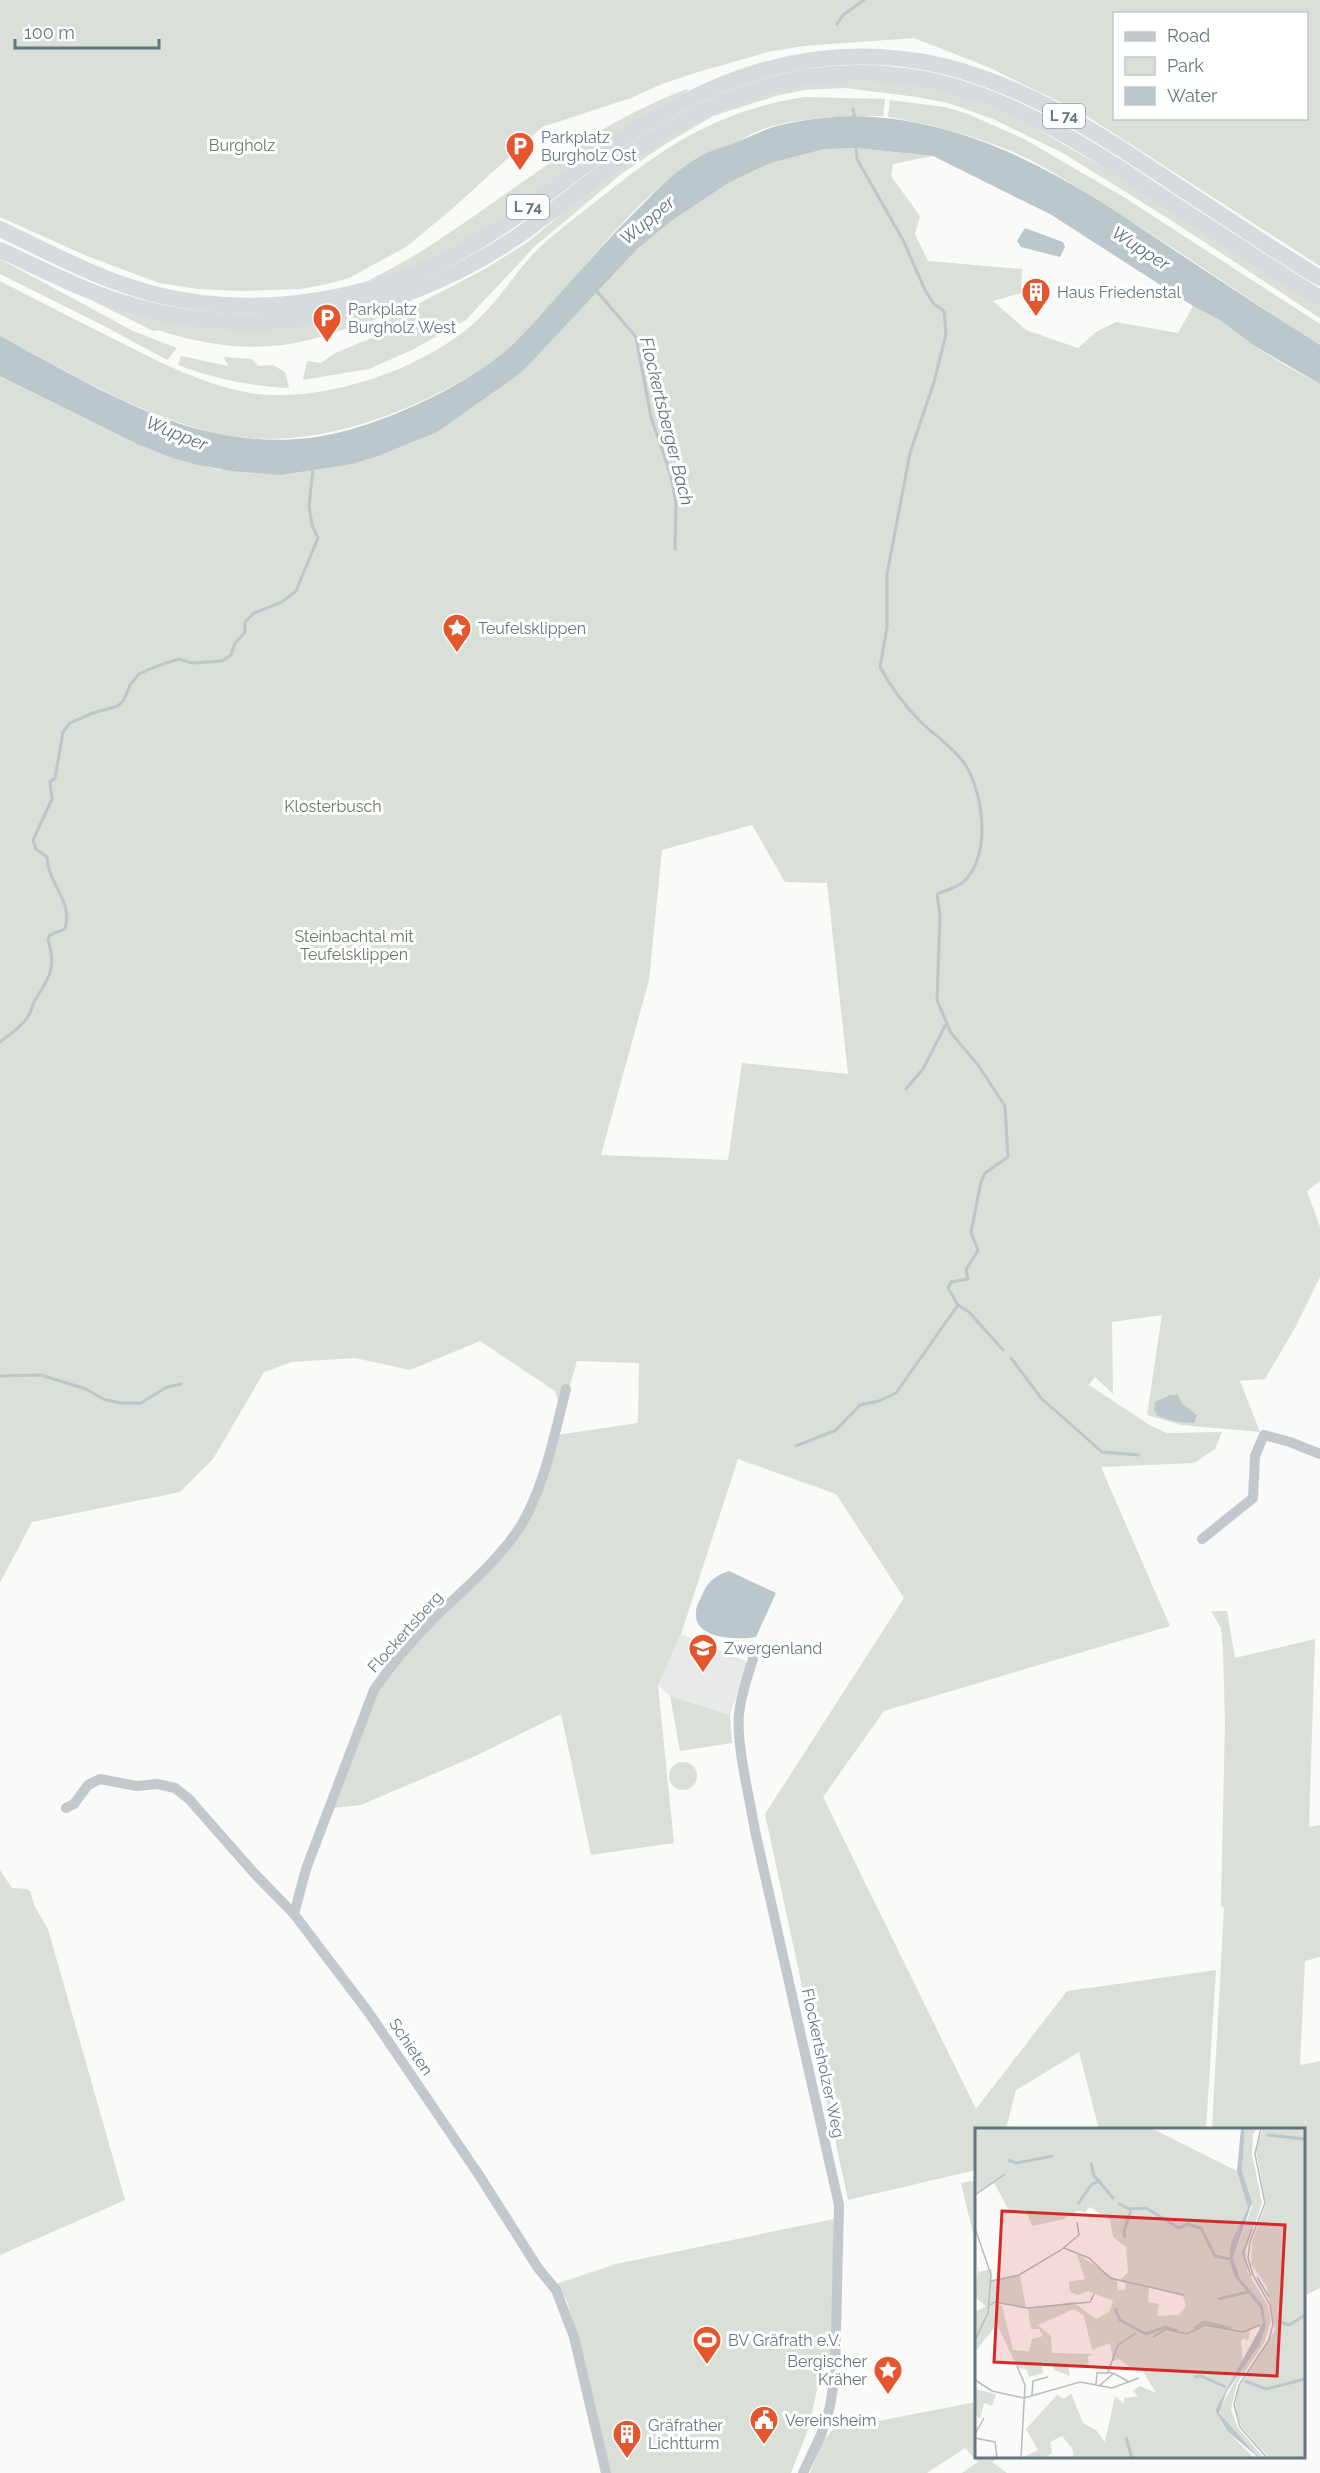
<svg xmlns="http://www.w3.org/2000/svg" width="1320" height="2473" font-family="Raleway,sans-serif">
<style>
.built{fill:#e8e9e9}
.green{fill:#dadfd7;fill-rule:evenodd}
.water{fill:#bbc7cb}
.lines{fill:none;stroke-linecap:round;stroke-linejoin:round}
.stream{stroke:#bbc7cb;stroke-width:3}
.minor{stroke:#c3c8cc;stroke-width:10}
.highway{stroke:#d6dbdf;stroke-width:16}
.labels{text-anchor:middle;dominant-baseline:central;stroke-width:6;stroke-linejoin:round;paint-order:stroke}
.shield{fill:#fff;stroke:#939fa8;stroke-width:1.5}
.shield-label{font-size:15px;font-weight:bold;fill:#657683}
.poi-label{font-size:16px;fill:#657683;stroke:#fff;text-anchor:start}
.park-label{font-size:16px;fill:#687a64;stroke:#fff}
.street-label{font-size:16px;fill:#657683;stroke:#fff}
.water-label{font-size:18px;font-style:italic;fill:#60757c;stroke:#fff}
.inset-river{fill:none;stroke:#bbc7cb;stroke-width:3}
.inset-road{fill:none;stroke:#b5bdc2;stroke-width:1.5}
.view{fill:#d62828;fill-opacity:0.15;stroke:#d62828;stroke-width:3}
.inset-edge{fill:none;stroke:#657683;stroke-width:3}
</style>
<rect width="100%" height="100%" fill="#fafaf8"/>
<polygon class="built" points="681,1634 748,1662 730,1715 670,1696 658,1685"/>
<g class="green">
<path d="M0 0H1320V266L1082 113 988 67 914 38 803 46 768 52 698 72 662 84 631 98 542 127 452 209 406 247 349 278 327 284 301 289 242 291 198 289 159 283 87 256 0 217ZM1114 14H1306V118H1114Z"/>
<polygon points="844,79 899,81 952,93 997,110 1032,126 1130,183 1320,305 1320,318 1166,217 1061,152 993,119 948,103 917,97 845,88 804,90 776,96 713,116 664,145 620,175 534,247 466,320 412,350 369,369 303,380 307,361 321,363 335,353 379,335 370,329 485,269 528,242 617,168 711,112 774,90"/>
<path d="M687 89 688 91 667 102 462 244 424 263 371 282V279C392 268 414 257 434 243 517 189 594 123 687 89Z"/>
<path d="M804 97 885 99 883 116C848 116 779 117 748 136 737 143 725 149 713 155 700 162 684 168 672 177 610 225 568 294 511 346 485 370 455 385 424 400 354 432 280 451 203 430 131 410 65 370 0 336V281C37 300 74 319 112 338 155 360 197 382 245 392 316 406 421 371 474 323 499 301 515 272 538 249 557 231 579 215 599 199 667 145 717 111 804 97Z"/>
<path d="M890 100 945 107 968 114 1024 139 1122 196 1320 324V345C1245 298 1174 246 1098 201 1070 183 1042 164 1011 151 971 135 931 124 888 117Z"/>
<path d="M856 148 933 156 893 164 891 176 920 216 915 234 928 261 1022 269 1021 293 993 301 1026 330 1078 348 1096 332 1116 322 1178 333 1193 306 1220 320 1253 345 1288 367 1320 384V1181L1307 1191 1320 1227V1277L1296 1326 1265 1379 1240 1381 1260 1432 1181 1425 1147 1415 1162 1315 1112 1322 1113 1394 1095 1377 1089 1385 1151 1426 1167 1433 1222 1432 1215 1449 1194 1463 1101 1467 1170 1626 884 1711 823 1797 976 2109 1067 1991 1216 1970 1206 2129H1099L1079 2052 1016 2090 1006 2129 976 2130V2170L848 2200 765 1814 904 1598 836 1494 738 1459 681 1634 658 1685 674 1843 591 1855 561 1714 471 1758 361 1805 333 1808 372 1704 392 1668 527 1521 556 1435 638 1423 639 1363 577 1361 562 1413 555 1391 480 1341 410 1370 355 1358 292 1362 264 1372 213 1459 180 1492 32 1522 0 1583V376L137 444 172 458 220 470 452 404 620 242 777 149ZM752 825 785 882 827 883 848 1074 742 1063 728 1160 601 1155 649 980 662 850Z"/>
<polygon points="0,259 133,331 177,348 167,360 104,326 0,274"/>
<path d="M87 298 108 305 336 321 390 307 414 298 410 302 366 324 362 322C292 353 231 354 158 330L153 331Z"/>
<path d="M181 356 228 366 224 357 252 359 258 366 273 365 285 372 289 388C250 386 215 379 178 365Z"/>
<polygon points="1211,1611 1227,1611 1235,1658 1315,1639 1309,1827 1320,1825 1320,1957 1305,1961 1300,2065 1320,2061 1320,2288 1304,2296 1304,2130 1212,2129 1224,1908 1221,1906 1225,1722 1223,1650 1221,1628"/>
<polygon points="670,1696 730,1715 732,1743 680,1751"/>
<circle cx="683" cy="1776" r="14"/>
<polygon points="0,1870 12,1888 27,1889 30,1891 35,1907 48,1929 125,2200 0,2255"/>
<polygon points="976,2180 976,2246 961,2183"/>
<polygon points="834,2219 831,2357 824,2357 809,2427 791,2473 610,2473 567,2301 556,2284 616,2264"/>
<polygon points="976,2402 976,2456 999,2457 992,2462 1007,2473 962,2473 978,2462 965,2448 927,2473 810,2473 821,2445 832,2430"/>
</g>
<g class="water">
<path d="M854 116C982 119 1081 187 1183 256 1228 286 1274 316 1320 345V384L1253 345 1220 320 1193 306 1050 214 933 156 856 148 824 149 770 163 728 183 671 221 637 249 522 372 437 432 378 456 352 464 280 475 232 471 198 465 172 458 137 444 0 376V336C63 369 137 415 206 431 240 439 274 442 309 438 371 431 464 388 510 347 526 332 540 316 554 300 584 267 613 233 645 202 662 185 681 166 703 155 712 150 724 147 735 143 750 137 764 129 781 125 805 119 830 117 854 116Z"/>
<polygon points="1025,228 1063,242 1065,247 1060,257 1021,247 1017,241"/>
<polygon points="1170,1395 1178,1395 1182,1404 1197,1415 1194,1423 1177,1422 1158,1416 1154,1410 1155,1402"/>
<path d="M729 1571 776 1593 756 1637C739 1640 693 1640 696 1612 696 1606 700 1600 702 1595 707 1582 716 1575 729 1571Z"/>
</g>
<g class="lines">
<g class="stream">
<polyline points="837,24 843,15 864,0"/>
<polyline points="853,109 855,119"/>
<polyline points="595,289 636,337 651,417 670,473 676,502 675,549"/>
<path d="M0 1042C10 1034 24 1025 30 1013 32 1008 33 1004 35 1000 51 976 56 967 48 939L50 935 65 929C74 901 47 883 47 857L36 849 33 840 52 799 50 782 55 778 63 732 70 723 93 713 118 706 124 700 130 685 139 674 157 666 179 659 192 663 222 661 231 655 235 643 245 632V622L254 613 282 602 296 591 318 538 312 525 309 506 313 468"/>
<polyline points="906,1089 923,1069 946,1024"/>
<polyline points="958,1305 969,1312 1003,1350"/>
<polyline points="1011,1358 1041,1398 1102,1452 1139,1455"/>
<polyline points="0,1376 41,1375 86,1389 103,1399 120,1403 141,1403 167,1387 181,1384"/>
<path d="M796 1446 836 1430 860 1405 879 1401 896 1393 958 1305 948 1288 951 1282 968 1279 966 1270 978 1250 971 1232 981 1182 985 1173 1008 1157 1005 1106 978 1065 951 1033 937 1000 940 915 937 894C945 891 955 888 962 883 993 858 984 787 961 759 950 745 934 735 921 722 906 707 890 686 880 667L887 627V574L910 453 934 382 946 334 944 311 934 304 925 290 904 242 857 159 856 146"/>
</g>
<g class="minor">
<polyline points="1202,1539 1253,1498 1255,1456 1264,1435 1290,1442 1320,1454"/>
<path d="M753 1659C747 1678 741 1695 739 1714 736 1745 750 1799 755 1831L839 2205 835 2375 830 2406 821 2435 803 2473"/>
<polyline points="66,1808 74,1804 88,1785 100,1779 137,1786 157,1784 175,1788 189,1799 254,1873 294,1914 369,2013 479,2175 538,2268 556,2290 574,2337 606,2473"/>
<path d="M294 1914 306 1869 374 1690C393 1662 415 1637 439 1613 467 1587 499 1559 520 1527 544 1489 555 1432 566 1389"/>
</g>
<g class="highway">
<path d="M0 229C51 253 99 280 154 294 260 321 379 300 472 245 518 218 560 183 603 152 701 82 802 41 924 62 1018 79 1101 135 1179 187 1226 218 1272 249 1320 278"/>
<path d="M0 250C40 268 79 289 121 302 256 345 402 315 518 236 550 214 580 189 611 166 705 99 801 58 918 78 1013 95 1094 151 1172 203 1221 235 1270 267 1320 298"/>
</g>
</g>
<defs>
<g id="parking-pin" transform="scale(1.5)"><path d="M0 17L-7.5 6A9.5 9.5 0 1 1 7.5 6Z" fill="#e4572e" stroke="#fff"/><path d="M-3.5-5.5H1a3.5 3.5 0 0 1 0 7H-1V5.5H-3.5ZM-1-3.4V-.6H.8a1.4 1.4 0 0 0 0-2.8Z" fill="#fff"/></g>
<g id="building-pin" transform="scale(1.5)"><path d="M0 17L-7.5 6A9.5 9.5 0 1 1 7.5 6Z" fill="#e4572e" stroke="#fff"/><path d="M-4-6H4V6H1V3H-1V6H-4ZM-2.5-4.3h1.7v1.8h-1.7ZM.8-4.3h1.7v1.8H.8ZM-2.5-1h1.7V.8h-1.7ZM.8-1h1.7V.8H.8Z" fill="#fff"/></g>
<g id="sight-pin" transform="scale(1.5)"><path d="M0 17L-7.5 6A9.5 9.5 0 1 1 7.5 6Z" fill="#e4572e" stroke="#fff"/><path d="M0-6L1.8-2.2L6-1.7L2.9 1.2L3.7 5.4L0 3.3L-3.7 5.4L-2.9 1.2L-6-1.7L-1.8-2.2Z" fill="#fff"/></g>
<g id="school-pin" transform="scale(1.5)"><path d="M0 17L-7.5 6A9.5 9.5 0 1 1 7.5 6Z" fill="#e4572e" stroke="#fff"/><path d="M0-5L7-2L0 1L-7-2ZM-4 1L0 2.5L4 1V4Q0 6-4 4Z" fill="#fff"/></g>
<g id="stadium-pin" transform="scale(1.5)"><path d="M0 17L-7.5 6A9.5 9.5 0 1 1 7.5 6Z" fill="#e4572e" stroke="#fff"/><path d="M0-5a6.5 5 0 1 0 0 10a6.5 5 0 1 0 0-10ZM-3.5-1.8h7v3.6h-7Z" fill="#fff"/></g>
<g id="civic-pin" transform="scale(1.5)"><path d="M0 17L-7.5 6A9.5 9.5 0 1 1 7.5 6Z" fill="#e4572e" stroke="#fff"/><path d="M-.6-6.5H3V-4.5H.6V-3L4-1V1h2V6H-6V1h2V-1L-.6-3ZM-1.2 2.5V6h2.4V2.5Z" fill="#fff"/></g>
</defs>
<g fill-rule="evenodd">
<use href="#parking-pin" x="520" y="146"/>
<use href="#building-pin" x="1036" y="292"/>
<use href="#parking-pin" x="327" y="318"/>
<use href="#sight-pin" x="457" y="628"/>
<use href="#school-pin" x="703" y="1648"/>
<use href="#stadium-pin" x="707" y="2340"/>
<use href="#sight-pin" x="888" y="2370"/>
<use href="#civic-pin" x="764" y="2420"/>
<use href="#building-pin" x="627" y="2434"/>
</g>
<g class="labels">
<g class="shield">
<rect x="1043" y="104" width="42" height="24" rx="4.5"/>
<rect x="507" y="195" width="42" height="24" rx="4.5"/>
</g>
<g class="shield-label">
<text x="1064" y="116">L 74</text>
<text x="528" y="207">L 74</text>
</g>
<g class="poi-label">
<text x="541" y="137">Parkplatz<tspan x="541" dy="18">Burgholz Ost</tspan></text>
<text x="1057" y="292">Haus Friedenstal</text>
<text x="348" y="309">Parkplatz<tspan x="348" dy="18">Burgholz West</tspan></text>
<text x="478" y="628">Teufelsklippen</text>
<text x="724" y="1648">Zwergenland</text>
<text x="728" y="2340">BV Gräfrath e.V.</text>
<text x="867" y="2361" text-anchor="end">Bergischer<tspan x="867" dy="18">Kräher</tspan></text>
<text x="785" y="2420">Vereinsheim</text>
<text x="648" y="2425">Gräfrather<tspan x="648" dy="18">Lichtturm</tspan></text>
</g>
<g class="park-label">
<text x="242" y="145">Burgholz</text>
<text x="333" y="806">Klosterbusch</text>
<text x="354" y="936">Steinbachtal mit<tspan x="354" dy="18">Teufelsklippen</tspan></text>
</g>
<g class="street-label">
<text transform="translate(405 1632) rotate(-48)">Flockertsberg</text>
<text transform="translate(411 2047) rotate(56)">Schieten</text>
<text transform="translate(823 2063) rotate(78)">Flockertsholzer Weg</text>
</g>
<g class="water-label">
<text transform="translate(647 220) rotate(-40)">Wupper</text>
<text transform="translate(1141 248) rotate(33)">Wupper</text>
<text transform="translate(667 421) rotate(76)">Flockertsberger Bach</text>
<text transform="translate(177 433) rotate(22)">Wupper</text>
</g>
</g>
<g transform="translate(975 2128)">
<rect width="330" height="330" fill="#fafaf8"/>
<path d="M0 0H176L262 43 273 80 256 114 254 130 261 147 285 175 289 194 286 203 284 198 275 202 273 213 269 210 266 213 268 232 240 282 250 301 279 330H93L99 327 97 320 87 308 75 314 77 325 70 330H47L63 322 51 301 82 267 89 271 96 265 108 295 121 302 130 314 140 268 149 276V270L163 268 158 263 165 258 181 265 166 240 158 242 144 231 138 233 135 215 117 222 109 188 99 181 63 197 76 208 77 225 118 226 113 229 114 238 93 236 95 248 79 242 77 235 66 234 68 245 54 249 52 242 42 239 22 196 0 224V184L11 178 0 169 3 141 4 144 17 141 16 152 45 147 51 180 21 175 27 178 38 222 54 223 57 211 68 208 64 201H56L53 181 98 174 121 191 134 184 138 173 113 163 103 167 95 164 94 154 110 151 101 125 142 152 143 162H150L151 155 145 153 153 144 151 119 138 109 135 92 115 79 110 84 102 83 89 91 57 98 51 82 35 84 19 55 0 67ZM174 159 208 168 211 178 204 187 182 188 184 176 173 174ZM270 0H282L278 6 277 26 287 75 271 121 272 143 293 178 296 193 289 215 262 255 256 281 263 300 289 330H284L249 295 244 282 291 198 288 177 265 150 258 130 277 79 267 43ZM288 0H330V330H294L266 298 260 281 263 261 300 202 292 159 276 136 277 114 291 76 281 22ZM0 261 21 266 17 278 9 275 5 290 0 287Z" fill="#dadfd7" fill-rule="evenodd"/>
<path d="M266 0H270L267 43 277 75 258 130 265 150 288 177 291 198 284 217 252 263 244 285 284 330 252 303 240 282 288 195 285 180 260 149 254 131 256 114 273 80 262 43Z" fill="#bbc7cb"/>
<path class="inset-river" d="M292 7 330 11M33 32 42 35 78 28M116 35 119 48 139 71M143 75 154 81 171 80 204 100 213 96 226 100 240 128 255 131M103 76 116 57 126 52M150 110 149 103 156 83M243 171 273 164M140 180 145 192 171 206 190 199 203 203M302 193 314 197 330 187M219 201 228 194 256 200M219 249 226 248 251 259M270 253 291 261 330 251M151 309 157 330"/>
<path class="inset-road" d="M286 0 280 26 290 75 275 114 273 130 278 147 295 177 298 196 294 212 264 257 259 277 265 299 292 330M0 67 30 46M0 100 16 147 13 185 0 212M89 120 114 130 135 150 209 167M276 148 268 125 277 101M282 149 294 169M16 153 44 147 86 122 104 107 102 94M15 177 20 174 52 180 115 174 119 166M178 209 191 201 212 206 230 197 268 204 285 197M42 238 50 257 46 330M138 245 154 254M0 252 17 263 49 270 105 254 137 260 164 250M121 256 122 245H133M124 258 138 246 133 244 143 217 161 205M57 267 58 253 73 249M0 306 9 290M0 310 20 314 22 330"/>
<path class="view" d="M27 83 310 97 302 248 19 234Z"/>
<rect width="330" height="330" class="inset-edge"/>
</g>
<rect x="1113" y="12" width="195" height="108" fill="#ffffff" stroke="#c1c8cd" stroke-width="1.5"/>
<rect x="1125" y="32" width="30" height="9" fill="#c3c8cc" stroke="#c1c8cd" stroke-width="1.5"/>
<text x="1167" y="42" font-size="18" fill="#657683">Road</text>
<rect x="1125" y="57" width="30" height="18" fill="#dadfd7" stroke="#c1c8cd" stroke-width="1.5"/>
<text x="1167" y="72" font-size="18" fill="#657683">Park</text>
<rect x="1125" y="87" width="30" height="18" fill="#bbc7cb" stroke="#c1c8cd" stroke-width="1.5"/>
<text x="1167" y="102" font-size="18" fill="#657683">Water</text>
<path d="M15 39v9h144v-9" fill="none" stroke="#657683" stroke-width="3"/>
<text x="24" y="39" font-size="18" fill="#657683" stroke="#ffffff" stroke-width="4.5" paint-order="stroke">100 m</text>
</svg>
